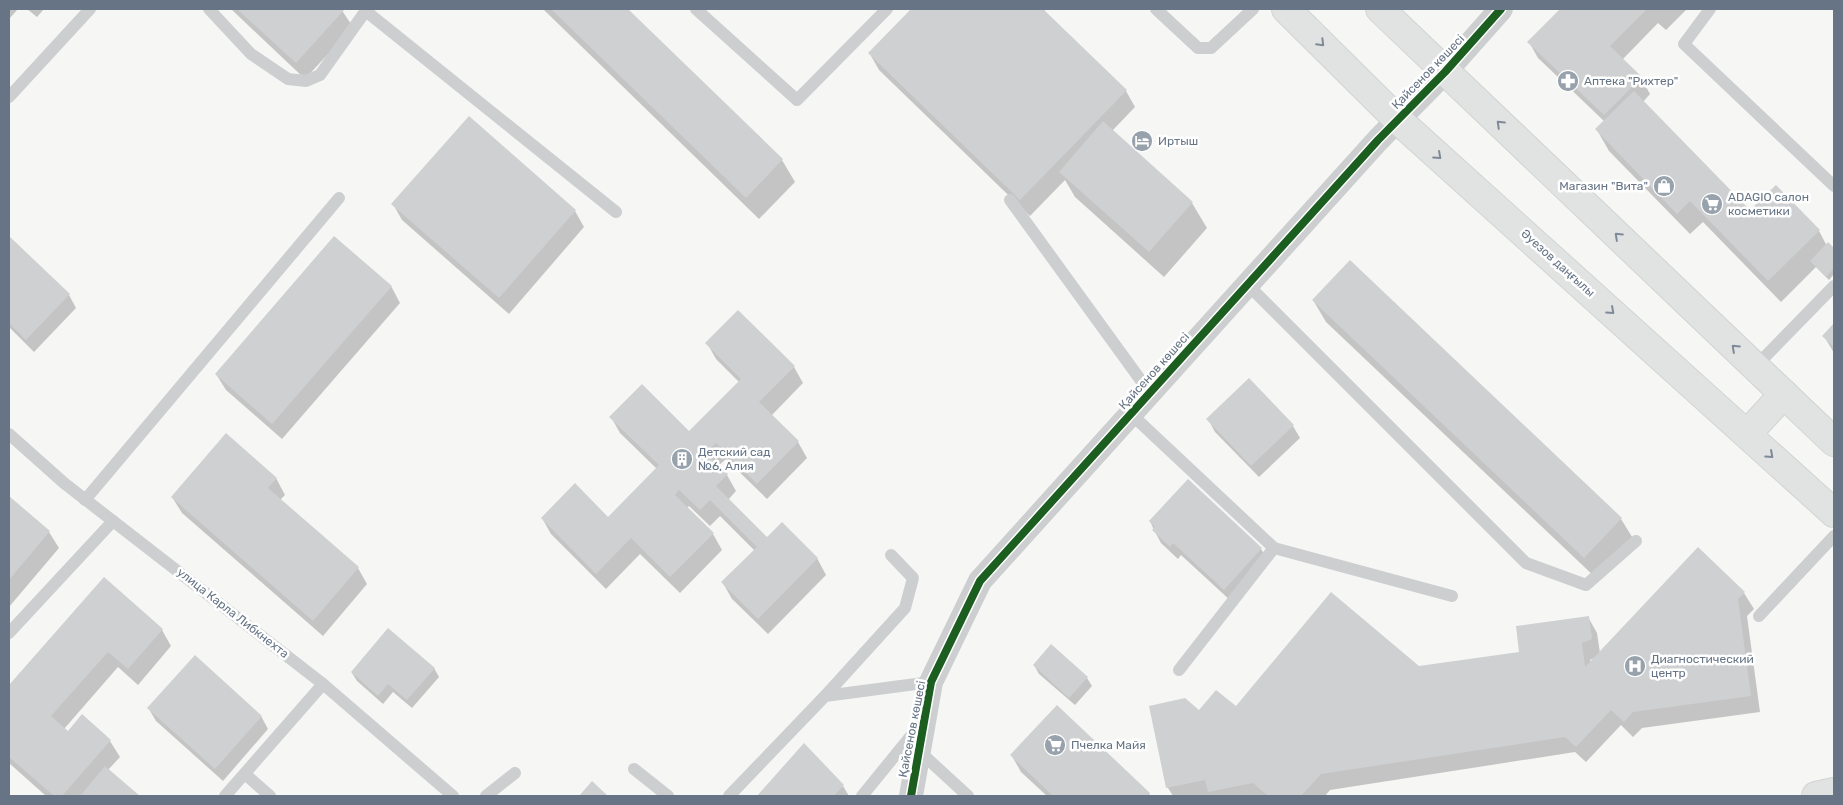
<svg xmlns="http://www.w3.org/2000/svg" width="1843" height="805" font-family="Rubik,sans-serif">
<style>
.shadow{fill:#0003;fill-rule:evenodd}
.building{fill:#cfd0d1}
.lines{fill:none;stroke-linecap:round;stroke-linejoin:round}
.secondary-casing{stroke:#d2d4d4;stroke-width:30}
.primary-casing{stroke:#d2d2d3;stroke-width:30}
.service{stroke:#cdced0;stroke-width:12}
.minor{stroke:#cdced0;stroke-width:24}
.secondary{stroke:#e1e2e2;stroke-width:28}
.primary{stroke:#e1e2e2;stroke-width:28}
.cycleway-casing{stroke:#fff;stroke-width:11}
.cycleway{stroke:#1b5e20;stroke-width:8}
.oneway{stroke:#7f8a98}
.labels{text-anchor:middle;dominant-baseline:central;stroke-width:5;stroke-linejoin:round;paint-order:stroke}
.street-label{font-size:12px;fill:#667485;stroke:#fff}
.poi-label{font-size:12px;fill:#667485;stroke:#fff;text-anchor:start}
</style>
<rect width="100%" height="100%" fill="#f6f6f5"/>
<g class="shadow">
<polygon points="9,9 18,9 9,19"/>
<polygon points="27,9 44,9 37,17"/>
<polygon points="231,9 341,9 353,27 305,79"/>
<polygon points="543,9 626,9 782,160 795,182 759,219"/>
<polygon points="913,9 1046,9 1044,11 1126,91 1135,107 1112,131 1192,203 1207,228 1164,277 1075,197 1065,180 1030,216 879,70 870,54"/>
<polygon points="1561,9 1687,9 1666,30 1658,23 1622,60 1641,78 1650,94 1643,102 1750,212 1819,231 1827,246 1828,244 1834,250 1834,274 1829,280 1816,267 1781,302 1703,222 1690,234 1609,151 1597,130 1605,122 1538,58 1529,42"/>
<polygon points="393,204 575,211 584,227 509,314 402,220"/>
<polygon points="9,238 69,295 76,308 34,352 9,327"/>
<polygon points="1350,262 1621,519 1634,540 1597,579 1326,322 1313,300"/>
<polygon points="391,286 400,303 282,439 226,390 216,374"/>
<polygon points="1834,325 1834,353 1824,336"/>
<polygon points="707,343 794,367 803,383 771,416 798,442 807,458 767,499 726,459 718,466 727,475 736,491 728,500 767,539 817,558 826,575 768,634 732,599 723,583 755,551 720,516 710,526 689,506 687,508 713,534 722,550 680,593 640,554 606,589 551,534 542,518 608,518 657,469 620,433 611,417 689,433 739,382 716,359"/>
<polygon points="1208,419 1293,426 1300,438 1259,477 1215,432"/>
<polygon points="276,478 285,495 280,500 358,568 367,584 323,636 182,513 172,497"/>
<polygon points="1188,481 1261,549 1269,561 1232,602 1181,555 1178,559 1161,543 1154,530 1150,521"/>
<polygon points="9,498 49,532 59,548 9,607"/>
<polygon points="104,579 162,630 171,646 138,685 118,667 64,729 68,732 82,716 110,741 120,757 108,770 138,796 46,796 9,763 9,687"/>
<path d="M1744 593 1754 609 1747 616 1760 712 1642 728 1633 737 1621 725 1586 762 1575 752 1330 790 1325 796H1173L1168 788 1151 707 1199 712 1236 708 1419 667 1521 653 1588 617 1597 633 1600 653ZM1597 657 1591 663 1590 660Z"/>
<polygon points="1034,665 1087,678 1092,686 1075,705 1039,674"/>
<polygon points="434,668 439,677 412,708 393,692 383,704 357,681 352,673"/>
<polygon points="1058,707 1149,794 1151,796 1047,796 1021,772 1012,756"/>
<polygon points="149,709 261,716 268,729 223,781 156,721"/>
<polygon points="804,745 843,786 849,796 759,796"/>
</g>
<g class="building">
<polygon points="237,9 343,9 344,10 296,63"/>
<polygon points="551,9 628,9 783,159 746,198"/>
<polygon points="911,9 1043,9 1127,90 1020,200 868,53"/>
<polygon points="1560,9 1647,9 1610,46 1642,77 1604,115 1527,42"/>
<polygon points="1634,91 1750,210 1776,185 1820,230 1768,281 1690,201 1677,214 1595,129"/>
<polygon points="469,116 576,210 499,298 391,204"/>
<polygon points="1103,121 1193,202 1149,252 1059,172"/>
<polygon points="9,236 70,294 26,340 9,323"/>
<polygon points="334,236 392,286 272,424 215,374"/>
<polygon points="1828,242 1834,248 1834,268 1826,277 1810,261"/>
<polygon points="1350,260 1622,518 1584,558 1312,300"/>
<polygon points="738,310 795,366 759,402 799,441 757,484 716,443 706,453 728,474 716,486 767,537 782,522 818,558 758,619 721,582 757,547 710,500 700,510 679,490 675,495 714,533 670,577 631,538 596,574 541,518 575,483 608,517 659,465 609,417 642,384 689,431 741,379 705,343"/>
<polygon points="1834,323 1834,347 1822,336"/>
<polygon points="1249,378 1294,425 1251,466 1206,419"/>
<polygon points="226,433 277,478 268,488 359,567 313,621 171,497"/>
<polygon points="1188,479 1262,548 1224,590 1173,543 1170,547 1152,530 1155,527 1149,521"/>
<polygon points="9,496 50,531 9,580"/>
<polygon points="1698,547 1745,592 1738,599 1751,696 1633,712 1624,722 1611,710 1576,747 1565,737 1321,774 1301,796 1268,796 1253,783 1208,792 1205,780 1166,788 1149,706 1185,698 1199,710 1216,690 1236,706 1331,592 1419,666 1519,652 1516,626 1589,616 1592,639 1582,643 1585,667"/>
<polygon points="104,577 163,629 128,669 108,652 51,716 68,731 82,714 111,740 62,796 54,796 9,757 9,685"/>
<polygon points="388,628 435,668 407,700 388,684 378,696 351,672"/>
<polygon points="1051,644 1088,677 1069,698 1033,665"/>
<polygon points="195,655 262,716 215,769 147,708"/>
<polygon points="1057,705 1150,793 1147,796 1053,796 1010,755"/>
<polygon points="804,743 844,785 834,796 757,796"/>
<polygon points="105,766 140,796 80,796"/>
<polygon points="592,781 608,796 579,796"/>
</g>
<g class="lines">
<g class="secondary-casing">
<g id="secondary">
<polyline points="1286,9 1398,120 1834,513"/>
<polyline points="1380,9 1834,442"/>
<polyline points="1747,434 1784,394"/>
</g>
</g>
<g class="primary-casing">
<polyline id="primary" points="1816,796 1834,792"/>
</g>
<g class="service">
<polyline points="209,9 251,54 288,79 306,81 320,75 367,9"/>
<polyline points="696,9 797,100 887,9"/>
<polyline points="1156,9 1198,48 1211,48 1253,9"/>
<polyline points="1710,9 1684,44 1834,186"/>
<polyline points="367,12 616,212"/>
<polyline points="9,97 90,9"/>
<polyline points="1010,200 1150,393"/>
<polyline points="1247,284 1526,563 1586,585 1636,541"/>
<polyline points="1755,367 1834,286"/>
<polyline points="1131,414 1274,548 1452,596"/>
<polyline points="9,434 64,483 323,684 453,796"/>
<polyline points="85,500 339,198"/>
<polyline points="1759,616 1834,536"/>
<polyline points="9,633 113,521"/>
<polyline points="1179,670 1274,548"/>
<polyline points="825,696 905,608 913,578 891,555"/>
<polyline points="919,751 968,796"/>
<polyline points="634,769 668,796"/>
<polyline points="245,774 270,796"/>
<polyline points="225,796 323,684"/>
<polyline points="486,796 515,773"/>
<polyline points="729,796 825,696 931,682"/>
<polyline points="862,796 919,726"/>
</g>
<polyline class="minor" points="911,796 931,682 980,581 1378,140 1445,72 1501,9"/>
<use href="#secondary" class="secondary"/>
<use href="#primary" class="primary"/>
<g class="cycleway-casing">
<polyline id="cycleway" points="911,796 931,682 980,581 1378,140 1445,72 1501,9"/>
</g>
<use href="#cycleway" class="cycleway"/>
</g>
<defs><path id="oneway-chevron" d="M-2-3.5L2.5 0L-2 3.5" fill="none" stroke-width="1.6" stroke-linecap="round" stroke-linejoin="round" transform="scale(1.25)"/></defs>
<g class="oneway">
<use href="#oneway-chevron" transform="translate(1321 43) rotate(45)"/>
<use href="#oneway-chevron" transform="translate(1500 124) rotate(-136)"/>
<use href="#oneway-chevron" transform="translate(1438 156) rotate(42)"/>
<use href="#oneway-chevron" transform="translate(1618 236) rotate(-137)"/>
<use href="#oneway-chevron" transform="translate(1611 311) rotate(42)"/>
<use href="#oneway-chevron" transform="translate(1735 348) rotate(-137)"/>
<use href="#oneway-chevron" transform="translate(1770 455) rotate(42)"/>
</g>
<defs>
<g id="pharmacy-disc" transform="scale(1.125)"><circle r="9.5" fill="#98a2ac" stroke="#fff"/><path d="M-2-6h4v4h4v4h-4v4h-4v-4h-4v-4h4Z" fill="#fff"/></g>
<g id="hotel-disc" transform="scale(1.125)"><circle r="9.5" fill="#98a2ac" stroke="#fff"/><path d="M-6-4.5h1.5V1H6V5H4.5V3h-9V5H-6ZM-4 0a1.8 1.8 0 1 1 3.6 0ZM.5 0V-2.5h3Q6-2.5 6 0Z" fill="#fff"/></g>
<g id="shop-disc" transform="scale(1.125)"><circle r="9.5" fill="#98a2ac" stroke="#fff"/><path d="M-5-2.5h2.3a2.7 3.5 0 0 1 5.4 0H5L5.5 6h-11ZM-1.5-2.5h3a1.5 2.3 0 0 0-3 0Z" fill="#fff"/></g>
<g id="supermarket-disc" transform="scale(1.125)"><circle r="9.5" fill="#98a2ac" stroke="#fff"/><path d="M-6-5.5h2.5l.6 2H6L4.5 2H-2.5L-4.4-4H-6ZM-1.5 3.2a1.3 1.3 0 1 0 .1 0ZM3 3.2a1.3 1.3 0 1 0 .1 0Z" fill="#fff"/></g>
<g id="building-disc" transform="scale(1.125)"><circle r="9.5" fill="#98a2ac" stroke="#fff"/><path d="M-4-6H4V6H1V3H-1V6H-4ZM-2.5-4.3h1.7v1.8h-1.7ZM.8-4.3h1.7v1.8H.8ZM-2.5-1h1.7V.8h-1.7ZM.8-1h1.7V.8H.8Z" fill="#fff"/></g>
<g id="hospital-disc" transform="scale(1.125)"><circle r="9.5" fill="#98a2ac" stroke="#fff"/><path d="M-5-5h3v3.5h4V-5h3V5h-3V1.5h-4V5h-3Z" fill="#fff"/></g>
</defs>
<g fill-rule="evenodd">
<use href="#pharmacy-disc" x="1568" y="81"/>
<use href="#hotel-disc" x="1142" y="141"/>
<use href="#shop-disc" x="1664" y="186"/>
<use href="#supermarket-disc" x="1712" y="204"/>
<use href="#building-disc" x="682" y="459"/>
<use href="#hospital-disc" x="1635" y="666"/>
<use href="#supermarket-disc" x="1055" y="745"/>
</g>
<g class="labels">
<g class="street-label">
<text transform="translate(1428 72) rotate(-46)">Қайсенов көшесі</text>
<text transform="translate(1558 263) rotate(42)">Әуезов даңғылы</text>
<text transform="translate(1154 371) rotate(-48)">Қайсенов көшесі</text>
<text transform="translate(233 613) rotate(38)">улица Карла Либкнехта</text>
<text transform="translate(912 729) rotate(-79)">Қайсенов көшесі</text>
</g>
<g class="poi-label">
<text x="1584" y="81">Аптека "Рихтер"</text>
<text x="1158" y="141">Иртыш</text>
<text x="1648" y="186" text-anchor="end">Магазин "Вита"</text>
<text x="1728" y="197">ADAGIO салон<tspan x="1728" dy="14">косметики</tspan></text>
<text x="698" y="452">Детский сад<tspan x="698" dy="14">№6, Алия</tspan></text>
<text x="1651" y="659">Диагностический<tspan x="1651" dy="14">центр</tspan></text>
<text x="1071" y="745">Пчелка Майя</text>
</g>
</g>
<rect width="1843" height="805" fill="none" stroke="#667485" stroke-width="20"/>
</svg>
